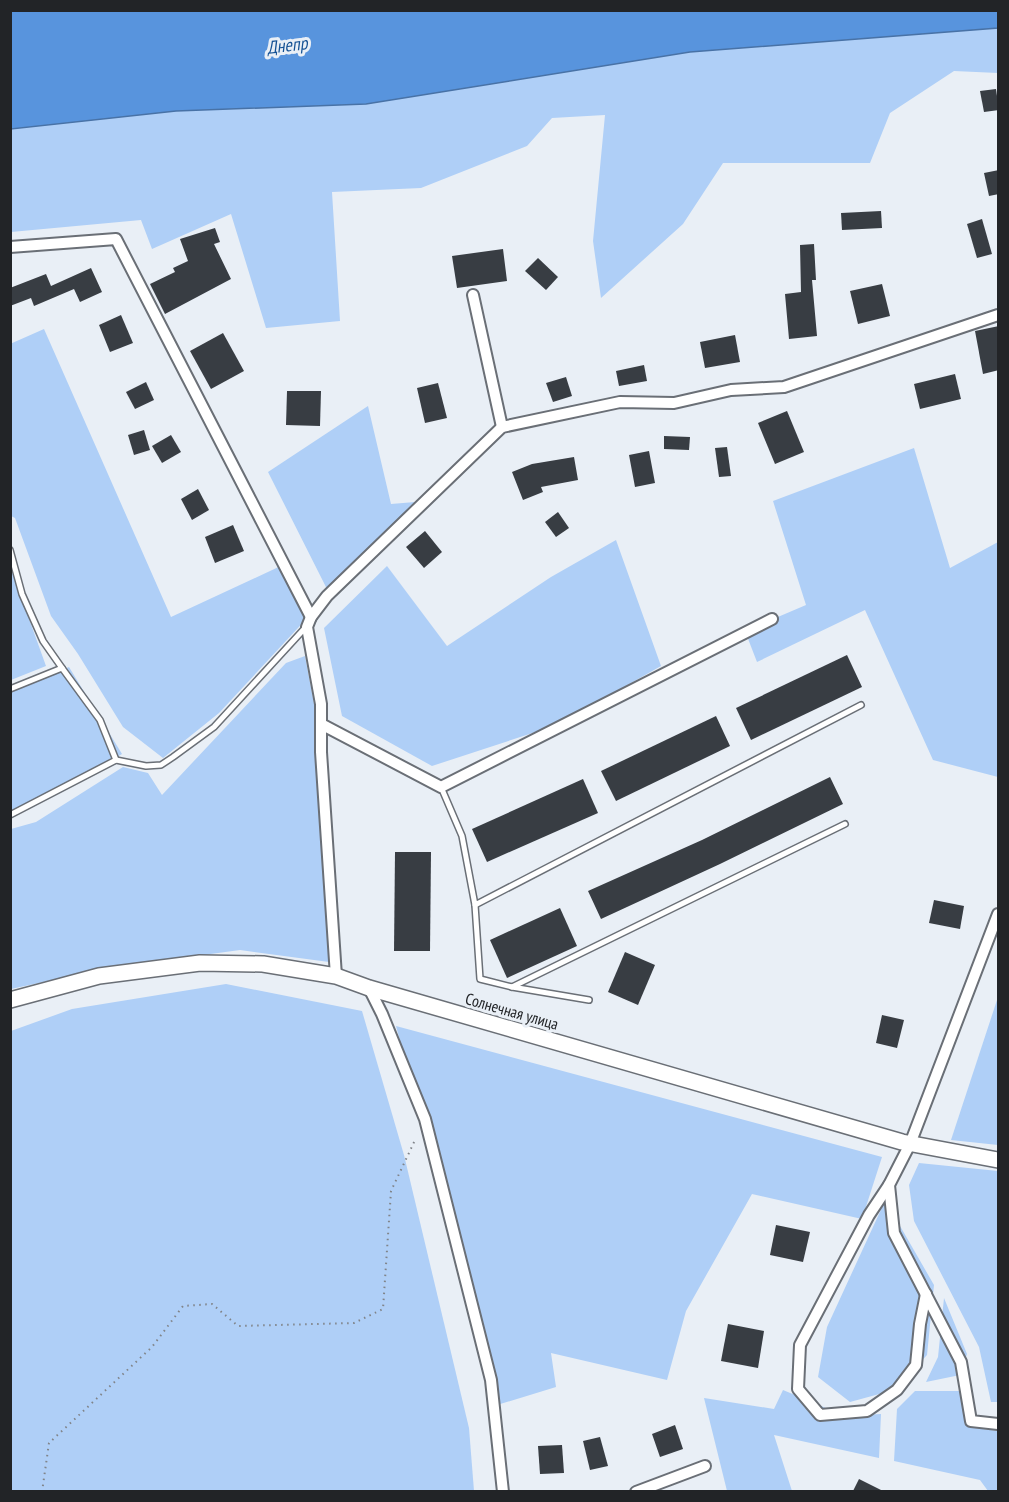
<svg xmlns="http://www.w3.org/2000/svg" width="1009" height="1502" font-family="'PT Sans Narrow',sans-serif">
<style>
.green{fill:#afcff7}
.water{fill:#5894dd;stroke:#4872a6;stroke-width:1.5}
.building{fill:#383d43}
.lines{fill:none;stroke-linecap:round;stroke-linejoin:round}
.lane-casing{stroke:#6a6f76;stroke-width:8}
.street-casing{stroke:#6a6f76;stroke-width:14}
.secondary-casing{stroke:#6a6f76;stroke-width:18}
.path{stroke:#808489;stroke-width:2;stroke-dasharray:1.5 4.5;stroke-linecap:butt}
.lane{stroke:#fff;stroke-width:5}
.street{stroke:#fff;stroke-width:10}
.secondary{stroke:#fff;stroke-width:15}
.labels{text-anchor:middle;dominant-baseline:central;stroke-width:6;stroke-linejoin:round;paint-order:stroke}
.street-label{font-size:16px;fill:#222427;stroke:#e9eff6}
.water-label{font-size:18px;font-style:italic;fill:#145194;stroke:#e9eff6}
</style>
<rect width="100%" height="100%" fill="#e9eff6"/>
<g class="green">
<polygon points="998,28 998,73 954,71 890,113 870,163 723,163 683,224 601,298 593,241 605,115 552,118 527,146 421,188 332,192 340,321 266,328 231,214 152,249 141,220 11,232 10,129 176,111 366,104 690,52"/>
<polygon points="44,329 171,617 285,564 310,615 219,713 163,758 123,727 78,654 51,616 15,518 11,516 10,344"/>
<polygon points="368,406 391,504 415,502 329,593 268,472"/>
<polygon points="914,448 950,568 998,542 998,777 933,760 865,610 757,662 745,631 806,605 773,501"/>
<polygon points="616,540 661,666 557,725 432,766 342,716 324,628 387,566 447,646 551,577"/>
<polygon points="10,566 46,666 11,680 10,680"/>
<polygon points="305,656 318,725 329,962 240,950 108,968 11,989 11,829 36,822 123,767 148,773 162,795 286,663"/>
<polygon points="69,667 122,754 29,809 11,815 11,692"/>
<polygon points="226,984 362,1011 404,1155 469,1428 474,1491 11,1491 11,1031 72,1009"/>
<polygon points="998,997 998,1145 951,1140"/>
<polygon points="396,1026 882,1157 862,1219 752,1194 686,1311 667,1380 551,1353 556,1387 497,1405"/>
<polygon points="919,1163 998,1171 998,1402 991,1402 979,1347 914,1221 909,1185"/>
<polygon points="896,1177 896,1219 934,1285 927,1355 894,1390 850,1402 818,1377 827,1327"/>
<polygon points="944,1298 967,1354 960,1375 926,1382 938,1357"/>
<polygon points="783,1390 845,1416 881,1414 879,1458 774,1435 792,1491 727,1491 704,1398 774,1409"/>
<polygon points="915,1391 969,1391 976,1428 998,1431 998,1491 988,1491 980,1480 894,1461 897,1409"/>
</g>
<polygon class="water" points="998,10 998,28 690,52 366,104 176,111 11,129 11,11"/>
<g class="building">
<polygon points="996,89 999,110 984,112 980,91"/>
<polygon points="999,170 999,194 989,196 984,173"/>
<polygon points="881,211 882,228 842,230 841,213"/>
<polygon points="982,219 992,254 977,258 967,224"/>
<polygon points="215,228 220,242 214,244 231,279 165,314 150,284 175,272 173,268 188,261 180,239"/>
<polygon points="814,244 816,280 812,280 817,336 789,339 785,294 801,292 800,245"/>
<polygon points="503,249 507,281 457,288 452,256"/>
<polygon points="538,258 558,277 546,290 525,271"/>
<polygon points="91,268 102,292 80,302 74,289 34,306 31,298 10,306 10,288 46,274 51,286"/>
<polygon points="882,284 890,316 858,324 850,291"/>
<polygon points="121,315 133,343 110,352 99,325"/>
<polygon points="999,326 999,370 983,374 975,331"/>
<polygon points="223,333 244,371 211,389 190,351"/>
<polygon points="735,335 740,362 705,368 700,342"/>
<polygon points="644,365 647,381 619,386 616,371"/>
<polygon points="955,374 961,399 920,409 914,384"/>
<polygon points="566,377 572,396 553,402 546,383"/>
<polygon points="146,382 154,400 135,409 126,392"/>
<polygon points="438,383 447,418 425,423 417,388"/>
<polygon points="287,391 321,391 320,426 286,425"/>
<polygon points="787,411 804,452 775,464 758,423"/>
<polygon points="144,430 150,450 134,455 128,435"/>
<polygon points="171,435 181,452 162,463 152,446"/>
<polygon points="664,436 690,437 689,450 664,449"/>
<polygon points="727,447 731,476 719,477 715,448"/>
<polygon points="649,451 655,483 635,487 629,455"/>
<polygon points="574,457 578,480 541,487 543,492 523,500 512,472 532,464"/>
<polygon points="198,489 209,510 192,520 181,499"/>
<polygon points="558,512 569,528 556,537 545,522"/>
<polygon points="233,525 244,551 215,563 205,537"/>
<polygon points="425,531 442,552 424,568 406,547"/>
<polygon points="847,655 862,687 751,740 736,708"/>
<polygon points="716,716 730,746 616,801 601,771"/>
<polygon points="830,777 843,804 720,864 601,919 588,891 702,840"/>
<polygon points="583,779 598,813 487,862 472,829"/>
<polygon points="395,852 431,852 430,951 394,951"/>
<polygon points="934,900 964,906 960,929 929,923"/>
<polygon points="560,908 577,946 507,978 490,940"/>
<polygon points="625,952 655,965 638,1005 608,992"/>
<polygon points="882,1015 904,1020 897,1048 876,1043"/>
<polygon points="776,1225 810,1232 803,1262 770,1255"/>
<polygon points="728,1324 764,1331 758,1368 721,1361"/>
<polygon points="675,1425 683,1449 660,1457 652,1434"/>
<polygon points="600,1437 608,1466 590,1470 583,1441"/>
<polygon points="562,1445 564,1473 540,1474 538,1446"/>
<polygon points="859,1479 883,1491 853,1491"/>
</g>
<g class="lines">
<g class="lane-casing">
<g id="lane">
<polyline points="10,550 22,594 43,641 62,668"/>
<polyline points="10,689 62,668 100,720 116,760"/>
<polyline points="441,787 462,836 475,905 861,705"/>
<polyline points="10,815 116,760 146,766 161,765 173,757 214,727 305,628"/>
<polyline points="475,905 480,979 512,987 589,1000"/>
<polyline points="512,987 845,824"/>
</g>
</g>
<g class="street-casing">
<g id="street">
<polyline points="10,247 116,239 311,617"/>
<polyline points="473,295 502,427"/>
<polyline points="321,724 441,787 772,619"/>
<polyline points="998,914 910,1144 889,1185 894,1233 961,1362 971,1421 998,1424"/>
<polyline points="336,976 321,752 321,704 307,627 311,617 327,596 502,427 620,402 674,403 731,390 784,387 998,315"/>
<polyline points="369,988 382,1014 425,1119 491,1380 503,1492"/>
<polyline points="889,1185 869,1215 800,1345 798,1389 820,1415 867,1411 897,1390 916,1365 920,1324 926,1294"/>
<polyline points="636,1492 705,1466"/>
</g>
</g>
<g class="secondary-casing">
<polyline id="secondary" points="10,1000 99,976 200,963 263,964 336,976 369,988 902,1142 998,1160"/>
</g>
<polyline class="path" points="42,1492 49,1443 152,1347 183,1306 212,1304 238,1326 354,1323 383,1309 391,1191 416,1138"/>
<use href="#lane" class="lane"/>
<use href="#street" class="street"/>
<use href="#secondary" class="secondary"/>
</g>
<g class="labels">
<g class="street-label">
<text transform="translate(512 1011) rotate(16)">Солнечная улица</text>
</g>
<g class="water-label">
<text transform="translate(287 45) rotate(-7)">Днепр</text>
</g>
</g>
<rect width="1009" height="1502" fill="none" stroke="#222427" stroke-width="24"/>
</svg>
